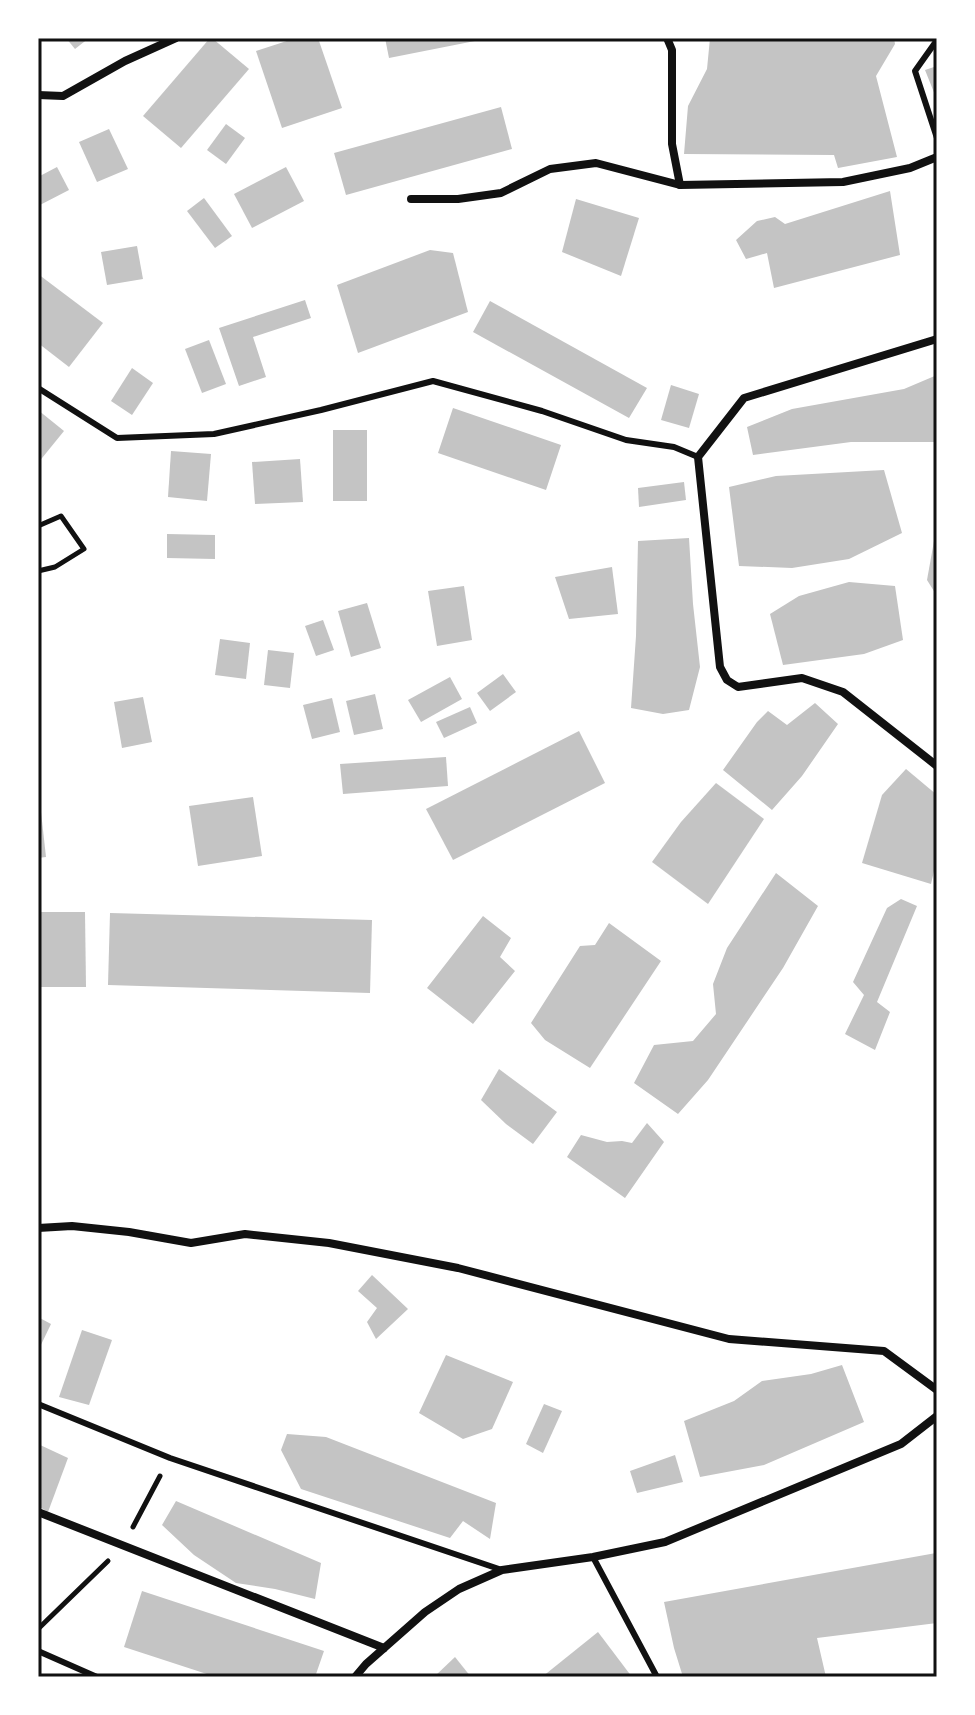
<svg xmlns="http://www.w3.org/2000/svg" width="975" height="1715" font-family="'Open Sans',sans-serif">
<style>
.building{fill:#c4c4c4}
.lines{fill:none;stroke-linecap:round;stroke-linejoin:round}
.path{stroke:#111;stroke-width:5}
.service{stroke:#111;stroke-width:6}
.minor{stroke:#111;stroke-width:8}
.neatline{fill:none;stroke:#111;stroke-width:3}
</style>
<rect width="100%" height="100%" fill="#fff"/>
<g class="building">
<polygon points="66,38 89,38 75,49"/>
<polygon points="210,38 212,38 249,69 181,148 143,116"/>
<polygon points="296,38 318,38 342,108 282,128 256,51"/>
<polygon points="385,38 485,38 485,39 389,58"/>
<polygon points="710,38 894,38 895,44 876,76 897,157 838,168 834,155 684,154 688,106 707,69"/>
<polygon points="937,66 937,100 925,70"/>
<polygon points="501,107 512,149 346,195 334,153"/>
<polygon points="226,124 245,138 226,164 207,150"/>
<polygon points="109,129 128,169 97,182 79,142"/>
<polygon points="57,167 69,190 38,206 38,177"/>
<polygon points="286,167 304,201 252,228 234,194"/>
<polygon points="890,191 900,255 774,288 767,253 746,259 736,240 757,221 775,217 785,224"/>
<polygon points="204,198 232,236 215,248 187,211"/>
<polygon points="576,199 639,218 621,276 562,252"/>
<polygon points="137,246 143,279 107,285 101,252"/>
<polygon points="430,250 453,253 468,312 358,353 337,285"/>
<polygon points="38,274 103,323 69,367 38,343"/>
<polygon points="305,300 311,318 253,337 266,377 239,386 219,328"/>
<polygon points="490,301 647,388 629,418 473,332"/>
<polygon points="209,340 226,384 202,393 185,349"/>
<polygon points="132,368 153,383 132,415 111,401"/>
<polygon points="937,375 937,442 851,442 753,455 747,427 792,409 904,389"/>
<polygon points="671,385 699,394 689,428 661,420"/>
<polygon points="453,408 561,445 546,490 438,453"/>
<polygon points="38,410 64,431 38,463"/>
<rect x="333" y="430" width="34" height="71"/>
<polygon points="171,451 211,454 207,501 168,497"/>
<polygon points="300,459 303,502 255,504 252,462"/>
<polygon points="884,470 902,533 849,559 792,568 739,566 729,487 776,476"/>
<polygon points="684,482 686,500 639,507 638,488"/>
<polygon points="167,534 215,535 215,559 167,558"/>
<polygon points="689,538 693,604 700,667 689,710 663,714 631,708 636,636 638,541"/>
<polygon points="937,538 937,596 927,580 934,541"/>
<polygon points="612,567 618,614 569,619 555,577"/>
<polygon points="849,582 895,586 903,640 864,654 783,665 770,614 799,596"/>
<polygon points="464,586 472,640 437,646 428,591"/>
<polygon points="367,603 381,648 351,657 338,611"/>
<polygon points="323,620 334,650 316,656 305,626"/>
<polygon points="220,639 250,643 246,679 215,675"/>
<polygon points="268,650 294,653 290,688 264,685"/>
<polygon points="503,674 516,692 490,711 477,693"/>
<polygon points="450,677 462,699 421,722 408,700"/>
<polygon points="375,694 383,729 354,735 346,701"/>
<polygon points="143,697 152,742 122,748 114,702"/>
<polygon points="332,698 340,732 312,739 303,705"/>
<polygon points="815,703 838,724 802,776 772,810 723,770 757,722 768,711 787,725"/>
<polygon points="470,707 477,723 444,738 436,722"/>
<polygon points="579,731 605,783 453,860 426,809"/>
<polygon points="446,757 448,786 343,794 340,764"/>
<polygon points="906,769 937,795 937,858 931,884 862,863 882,795"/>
<polygon points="716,783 764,819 708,904 652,862 681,822"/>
<polygon points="253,797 262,856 198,866 189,806"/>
<polygon points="38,803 40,803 46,857 38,858"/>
<polygon points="776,873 818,906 783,968 708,1080 678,1114 634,1083 654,1045 693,1041 716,1014 713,984 727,948"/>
<polygon points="901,899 917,906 877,1002 890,1012 875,1050 845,1034 864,995 853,982 887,908"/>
<polygon points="38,912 85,912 86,987 38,987"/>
<polygon points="110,913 372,920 370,993 108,985"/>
<polygon points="483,916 511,938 500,957 515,971 473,1024 427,988"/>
<polygon points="609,923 661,961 590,1068 545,1040 531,1023 580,946 595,945"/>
<polygon points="499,1069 557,1112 533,1144 506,1124 481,1100"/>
<polygon points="647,1123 664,1142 625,1198 567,1157 581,1135 607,1142 622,1141 632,1143"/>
<polygon points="372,1275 408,1309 376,1339 367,1322 377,1308 358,1291"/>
<polygon points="38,1317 51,1324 38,1351"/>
<polygon points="82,1330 112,1340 89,1405 59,1397"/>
<polygon points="446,1355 513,1382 492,1429 463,1439 419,1413"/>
<polygon points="842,1365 864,1422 764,1465 700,1477 684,1421 734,1401 762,1381 811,1374"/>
<polygon points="544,1404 562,1411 543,1453 526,1444"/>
<polygon points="287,1434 326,1437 496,1503 490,1539 463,1521 450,1538 301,1489 281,1450"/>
<polygon points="38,1444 68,1458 48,1512 38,1506"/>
<polygon points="675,1455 683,1482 637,1493 630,1471"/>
<polygon points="176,1501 321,1563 315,1599 275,1589 236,1583 194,1555 162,1525"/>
<polygon points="936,1553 937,1623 817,1638 826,1677 683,1677 674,1648 664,1602"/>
<polygon points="142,1591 324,1651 315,1677 216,1677 124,1647"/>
<polygon points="598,1632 632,1677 542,1677"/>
<polygon points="455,1657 471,1677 434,1677"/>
</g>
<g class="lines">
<g class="path">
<polyline points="38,526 61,516 84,549 55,567 38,571"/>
<polyline points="133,1527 160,1476"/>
<polyline points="38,1629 108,1561"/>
</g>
<g class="service">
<polyline points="937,40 915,71 937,138"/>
<polyline points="38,388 117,438 214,434 321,410 433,381 542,411 626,440 674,447 698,457"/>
<polyline points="38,1404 170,1458 502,1570"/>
<polyline points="593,1557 657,1677"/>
<polyline points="38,1651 97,1677"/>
</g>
<g class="minor">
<polyline points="667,38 672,50 672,144 680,185"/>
<polyline points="38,95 63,96 125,61 176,38"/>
<polyline points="411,199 458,199 501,193 550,169 596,163 680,185 843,182 910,168 937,157"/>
<polyline points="937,339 744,398 698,457 720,667 727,680 738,687 802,678 843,692 937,766"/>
<polyline points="38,1228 72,1226 129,1232 191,1243 245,1234 329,1243 458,1268 729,1339 884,1351 937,1390"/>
<polyline points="38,1512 384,1648"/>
<polyline points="355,1677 366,1664 425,1612 459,1589 502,1570 593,1557 665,1542 901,1444 937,1416"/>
</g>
</g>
<rect width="975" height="1715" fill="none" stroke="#ffffff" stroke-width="80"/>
<rect x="40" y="40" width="895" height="1635" class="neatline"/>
</svg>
